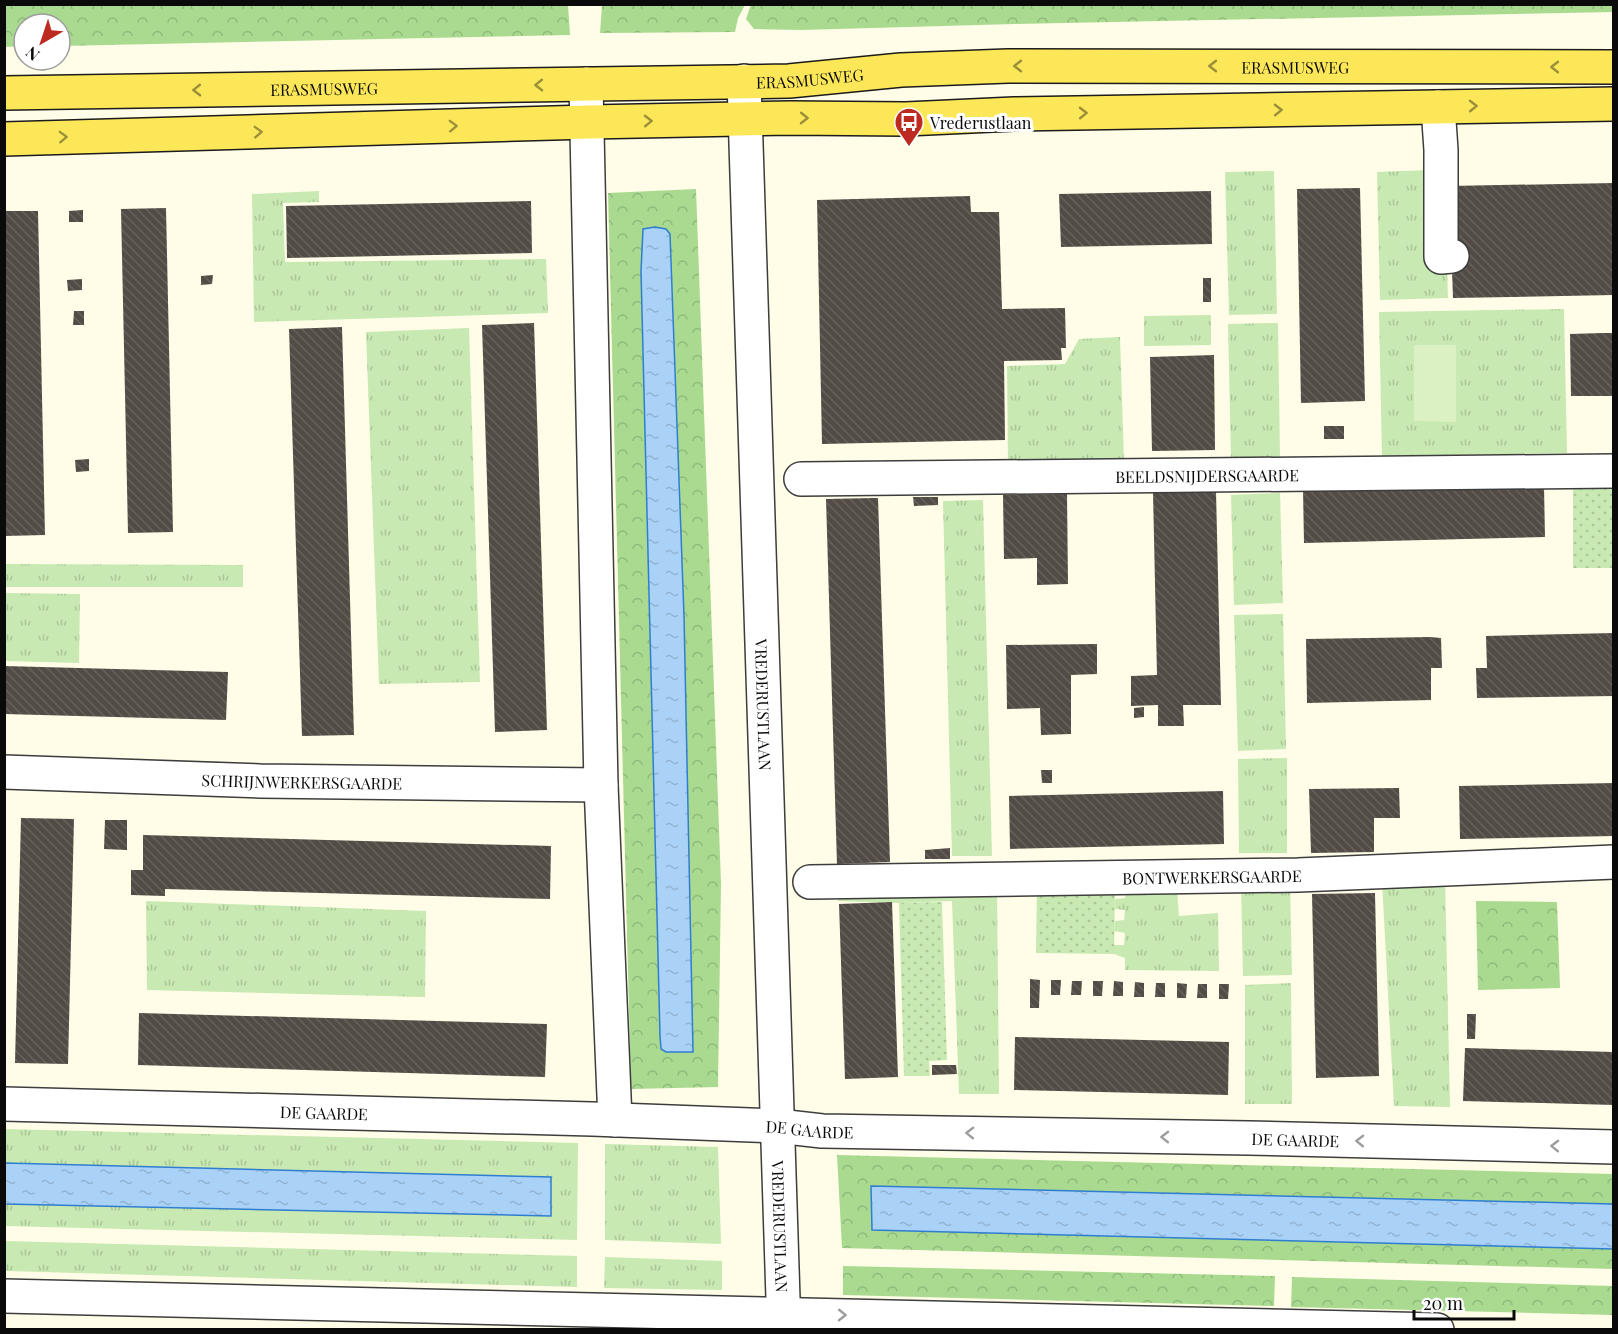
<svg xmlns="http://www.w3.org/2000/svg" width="1618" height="1334" font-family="'Playfair Display',serif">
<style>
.grass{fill:url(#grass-tufts)}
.forest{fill:url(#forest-crowns);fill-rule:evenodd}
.park{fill:url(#park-dots)}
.pitch{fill:#dbf0c3}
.water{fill:url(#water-ripples);stroke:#307ed0;stroke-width:1.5}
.building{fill:url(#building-back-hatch)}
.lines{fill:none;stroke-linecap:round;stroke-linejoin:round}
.minor-casing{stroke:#3d3d3d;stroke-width:36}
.major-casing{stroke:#1b1b1b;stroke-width:36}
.minor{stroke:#fff;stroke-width:33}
.major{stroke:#fce759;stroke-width:33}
.oneway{stroke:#9b8f39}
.oneway2{stroke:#9d9d9d}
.labels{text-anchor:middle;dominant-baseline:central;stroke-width:6;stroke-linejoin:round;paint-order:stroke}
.street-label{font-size:16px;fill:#0a0a0a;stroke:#fff}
.poi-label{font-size:16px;fill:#0a0a0a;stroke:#fff;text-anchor:start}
</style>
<defs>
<pattern id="grass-tufts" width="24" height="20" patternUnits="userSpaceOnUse" patternTransform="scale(1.5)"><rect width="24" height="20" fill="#c8e9b1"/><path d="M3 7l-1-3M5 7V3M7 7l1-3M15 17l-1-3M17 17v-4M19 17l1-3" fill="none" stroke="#aac697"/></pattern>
<pattern id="forest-crowns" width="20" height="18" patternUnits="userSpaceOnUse" patternTransform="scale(1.5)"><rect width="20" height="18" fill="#a9da90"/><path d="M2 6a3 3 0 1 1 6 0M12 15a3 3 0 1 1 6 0" fill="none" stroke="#90ba7b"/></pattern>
<pattern id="park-dots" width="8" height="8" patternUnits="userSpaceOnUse" patternTransform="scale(1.5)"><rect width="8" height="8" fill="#c8e9b1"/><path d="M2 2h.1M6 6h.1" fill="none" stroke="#aac697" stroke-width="1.8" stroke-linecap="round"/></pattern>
<pattern id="water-ripples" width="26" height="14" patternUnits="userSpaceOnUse" patternTransform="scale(1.5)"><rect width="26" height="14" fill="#aad2f7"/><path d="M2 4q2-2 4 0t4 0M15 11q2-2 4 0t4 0" fill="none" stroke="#91b3d2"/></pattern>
<pattern id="building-back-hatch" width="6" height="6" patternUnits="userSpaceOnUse" patternTransform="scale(1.5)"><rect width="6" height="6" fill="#534c46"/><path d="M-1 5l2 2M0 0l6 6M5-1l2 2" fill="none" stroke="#67615c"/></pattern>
</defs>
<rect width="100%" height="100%" fill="#fffde7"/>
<g class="grass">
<polygon points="1430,170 1447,268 1448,298 1380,300 1377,172"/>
<polygon points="1274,171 1277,314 1229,315 1225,172"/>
<polygon points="319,191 319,202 283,203 285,262 546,259 548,313 254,322 252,194"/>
<polygon points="1564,309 1567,453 1382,456 1379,312"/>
<polygon points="1211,315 1211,345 1144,346 1144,316"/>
<polygon points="1278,323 1280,459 1231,459 1228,324"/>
<polygon points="469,328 480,682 379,684 366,332"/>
<polygon points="1120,337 1124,462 1008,464 1007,366 1065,364 1079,339"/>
<polygon points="1280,493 1283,603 1234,605 1231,495"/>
<polygon points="983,500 992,856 952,856 943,501"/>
<polygon points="5,564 243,565 243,587 5,587"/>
<polygon points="5,593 80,594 79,663 5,661"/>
<polygon points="1283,614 1286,749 1238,751 1234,615"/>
<polygon points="1287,758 1287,853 1239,853 1238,759"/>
<polygon points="1445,876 1450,1107 1394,1106 1382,881"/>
<polygon points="1290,884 1292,975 1243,976 1241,885"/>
<polygon points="1126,888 1177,890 1179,916 1218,913 1219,971 1125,970 1125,958 1114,954 1114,945 1124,945 1125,933 1114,931 1115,921 1124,920 1125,910 1115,909 1115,899 1125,898"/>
<polygon points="997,889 999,1094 959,1094 952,901 899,903 838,901 837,892"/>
<polygon points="146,901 426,911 425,997 147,990"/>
<polygon points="1291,983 1292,1104 1245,1104 1245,985"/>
<polygon points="5,1129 578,1143 577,1240 5,1226 5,1204 551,1216 551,1177 5,1163"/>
<polygon points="605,1144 718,1147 721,1244 605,1240"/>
<polygon points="5,1241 577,1256 577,1287 5,1271"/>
<polygon points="605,1257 722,1261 722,1290 604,1288"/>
</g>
<g class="forest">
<polygon points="751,4 1613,4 1614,12 1014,24 801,30 754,29 746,19"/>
<polygon points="4,5 568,5 570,35 60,46 60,24 24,24 24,46 5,47"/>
<polygon points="602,5 602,4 745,5 738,18 735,32 600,33"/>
<path d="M696 189 721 884 718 1087 631 1089 608 193ZM643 229 670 234 684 616 693 1052 661 1049 660 1036 641 271Z"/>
<polygon points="1476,901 1557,902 1560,988 1478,990"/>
<polygon points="837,1155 1613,1174 1613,1204 871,1186 873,1230 1613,1249 1613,1269 842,1248"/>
<polygon points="843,1266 1275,1276 1274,1306 843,1295"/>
<polygon points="1292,1277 1613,1286 1613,1315 1291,1307"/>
</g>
<g class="park">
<rect x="1573" y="486" width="40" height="82"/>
<polygon points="1037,886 1115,887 1114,954 1036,953"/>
<polygon points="942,902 947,1060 929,1061 930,1076 904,1076 899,903"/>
</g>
<polygon class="pitch" points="1414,345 1456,345 1456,422 1414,421"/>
<g class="water">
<polygon points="655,227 666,229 670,234 684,616 693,1052 666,1052 661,1049 660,1036 641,271 643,229"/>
<polygon points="5,1163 551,1177 551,1216 5,1204"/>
<polygon points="871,1186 1613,1204 1613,1249 872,1230"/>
</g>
<g class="building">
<polygon points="1614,183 1614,295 1453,298 1449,186"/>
<polygon points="1360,188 1365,401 1301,403 1297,189"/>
<polygon points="1211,191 1212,244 1061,247 1059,194"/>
<polygon points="970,196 971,212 999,212 1002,309 1065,308 1066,348 1061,348 1062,360 1004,361 1005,440 822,444 817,200"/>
<polygon points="531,201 532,253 287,258 286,206"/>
<polygon points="166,208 173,532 128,533 121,209"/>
<polygon points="83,210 83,222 69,222 69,211"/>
<polygon points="5,211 38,211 45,535 5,536"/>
<polygon points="213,275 212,284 201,285 201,276"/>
<rect x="1203" y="278" width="8" height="24"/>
<polygon points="82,279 82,290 68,291 67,280"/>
<polygon points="74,311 84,311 84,325 73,325"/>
<polygon points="534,323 547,730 495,732 482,325"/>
<polygon points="342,327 354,735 302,736 289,329"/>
<polygon points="1602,333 1614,333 1614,396 1571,396 1570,334"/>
<polygon points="1214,355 1215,450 1152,451 1150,357"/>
<rect x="1324" y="426" width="20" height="13"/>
<polygon points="89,459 89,471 76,472 75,460"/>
<polygon points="1544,487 1545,537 1304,543 1303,489"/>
<polygon points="1216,491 1221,705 1183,705 1184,726 1158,726 1158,705 1131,706 1131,676 1157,675 1153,492"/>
<polygon points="1067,494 1068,584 1037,585 1037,558 1004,559 1003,495"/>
<polygon points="913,497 938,497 938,505 914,506"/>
<polygon points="873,498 878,498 890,862 837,864 826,499"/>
<polygon points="1614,633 1614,696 1477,698 1476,668 1487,668 1486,636"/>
<polygon points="1430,637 1441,638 1442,668 1431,668 1431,700 1307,703 1306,639"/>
<polygon points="1097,644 1097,674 1071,675 1071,734 1041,735 1040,708 1007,709 1006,645"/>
<polygon points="4,666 228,672 226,720 4,714"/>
<polygon points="1144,707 1144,717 1134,718 1134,708"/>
<polygon points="1041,770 1052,770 1052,783 1042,783"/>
<polygon points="1614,783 1614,836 1460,839 1459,786"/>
<polygon points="1399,788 1400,818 1374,818 1374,852 1311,853 1309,789"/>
<polygon points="1223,791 1224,844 1010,849 1009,796"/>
<polygon points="21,818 74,819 68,1064 15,1063"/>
<polygon points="105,820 127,820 127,850 104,849"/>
<polygon points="143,835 551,846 550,899 165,889 165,896 131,895 131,870 143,870"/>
<polygon points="950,848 950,859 925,859 925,850"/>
<polygon points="1375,893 1379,1076 1316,1078 1312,894"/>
<polygon points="892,902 898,1077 845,1079 839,904"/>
<polygon points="1030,979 1040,980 1039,1008 1030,1008"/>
<polygon points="1051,980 1061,980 1060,995 1051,995"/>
<polygon points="1072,981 1082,981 1081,995 1071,995"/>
<polygon points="1093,981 1103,981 1102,996 1093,996"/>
<polygon points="1114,981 1123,982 1123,996 1113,996"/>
<polygon points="1135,982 1144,983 1144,997 1134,997"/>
<polygon points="1156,983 1165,983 1165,997 1155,997"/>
<polygon points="1177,983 1187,984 1186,998 1177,998"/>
<polygon points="1198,984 1207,984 1207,998 1197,998"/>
<polygon points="1219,984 1229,984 1228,999 1219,999"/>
<polygon points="139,1013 547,1024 545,1077 138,1065"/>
<polygon points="1467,1014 1476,1014 1475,1039 1467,1039"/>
<polygon points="1015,1037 1229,1042 1228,1095 1014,1090"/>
<polygon points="1465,1048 1614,1052 1614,1105 1463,1101"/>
<polygon points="932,1065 956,1065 957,1074 932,1075"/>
</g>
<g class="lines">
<g class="minor-casing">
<g id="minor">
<path id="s1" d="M744 81 784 1330"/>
<polyline points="586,84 601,785 615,1120"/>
<polyline points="1438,107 1441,150 1441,257 1452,256"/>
<path id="s2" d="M801 479 1614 471"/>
<path id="s3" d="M4 772 260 781 601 785"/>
<path id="s4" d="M810 882 1298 875 1614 862"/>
<path id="s5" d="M4 1104 592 1119 778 1126 822 1131 1249 1138 1614 1147"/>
<polyline points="4,1296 1437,1330"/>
</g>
</g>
<g class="major-casing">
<g id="major">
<path id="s6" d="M4 93 789 81 901 70 1008 66 1614 67"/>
<polyline points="4,139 589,122 790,118 906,119 1014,114 1614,104"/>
</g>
</g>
<use href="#minor" class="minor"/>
<use href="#major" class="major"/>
</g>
<defs><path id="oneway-chevron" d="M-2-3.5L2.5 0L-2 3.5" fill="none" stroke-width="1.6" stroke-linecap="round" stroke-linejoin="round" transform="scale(1.5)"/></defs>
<g class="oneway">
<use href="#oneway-chevron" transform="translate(1018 66) rotate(180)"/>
<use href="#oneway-chevron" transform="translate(1213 66) rotate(-180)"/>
<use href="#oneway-chevron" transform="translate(1555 67) rotate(-180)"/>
<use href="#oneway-chevron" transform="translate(539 85) rotate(179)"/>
<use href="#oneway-chevron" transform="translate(197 90) rotate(179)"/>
<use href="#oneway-chevron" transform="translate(1473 106) rotate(-1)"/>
<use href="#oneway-chevron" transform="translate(1278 110) rotate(-1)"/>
<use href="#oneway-chevron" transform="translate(1083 113) rotate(-1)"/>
<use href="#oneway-chevron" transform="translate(804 118) rotate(1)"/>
<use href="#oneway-chevron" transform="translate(648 121) rotate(-1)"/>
<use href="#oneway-chevron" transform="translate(453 126) rotate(-2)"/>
<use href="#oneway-chevron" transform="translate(258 132) rotate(-2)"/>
<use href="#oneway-chevron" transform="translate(63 137) rotate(-2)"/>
</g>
<g class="oneway2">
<use href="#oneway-chevron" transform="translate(970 1133) rotate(-179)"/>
<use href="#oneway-chevron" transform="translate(1165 1137) rotate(-179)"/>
<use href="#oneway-chevron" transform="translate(1360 1141) rotate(-179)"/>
<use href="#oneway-chevron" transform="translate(1555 1146) rotate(-179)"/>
<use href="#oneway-chevron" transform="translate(842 1315) rotate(1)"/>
</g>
<defs>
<g id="bus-pin" transform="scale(1.5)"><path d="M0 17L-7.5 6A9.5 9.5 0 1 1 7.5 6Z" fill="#bc2a20" stroke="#fff"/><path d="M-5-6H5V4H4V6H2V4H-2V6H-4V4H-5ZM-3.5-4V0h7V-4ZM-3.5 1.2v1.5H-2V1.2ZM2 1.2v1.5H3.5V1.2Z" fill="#fff"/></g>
</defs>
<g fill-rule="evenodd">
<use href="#bus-pin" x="909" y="122"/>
</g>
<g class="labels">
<g class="street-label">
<text stroke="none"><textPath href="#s6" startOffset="1292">ERASMUSWEG</textPath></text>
<text stroke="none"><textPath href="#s6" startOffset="806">ERASMUSWEG</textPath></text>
<text stroke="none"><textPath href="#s6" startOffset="320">ERASMUSWEG</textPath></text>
<text stroke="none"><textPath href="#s2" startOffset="406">BEELDSNIJDERSGAARDE</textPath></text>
<text stroke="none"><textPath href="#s1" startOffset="624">VREDERUSTLAAN</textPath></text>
<text stroke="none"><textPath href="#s3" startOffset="298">SCHRIJNWERKERSGAARDE</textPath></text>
<text stroke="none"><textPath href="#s4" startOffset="402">BONTWERKERSGAARDE</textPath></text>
<text stroke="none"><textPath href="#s5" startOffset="320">DE GAARDE</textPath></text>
<text stroke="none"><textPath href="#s5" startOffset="806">DE GAARDE</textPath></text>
<text stroke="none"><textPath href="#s5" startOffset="1292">DE GAARDE</textPath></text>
<text stroke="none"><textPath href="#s1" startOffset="1146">VREDERUSTLAAN</textPath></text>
</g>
<g class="poi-label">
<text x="930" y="122">Vrederustlaan</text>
</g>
</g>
<rect width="1618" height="1334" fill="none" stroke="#0a0a0a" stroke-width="12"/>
<g transform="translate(42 42) rotate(219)"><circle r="28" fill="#ffffff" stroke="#9d9d9d" stroke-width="1.5"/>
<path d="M0-4.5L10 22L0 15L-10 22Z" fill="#bc2a20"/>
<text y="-9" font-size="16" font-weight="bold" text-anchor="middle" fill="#0a0a0a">N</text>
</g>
<path d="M1414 1310v9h100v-9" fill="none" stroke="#0a0a0a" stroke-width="3"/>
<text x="1423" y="1310" font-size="18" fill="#0a0a0a" stroke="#ffffff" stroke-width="4.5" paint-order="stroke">20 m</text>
</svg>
